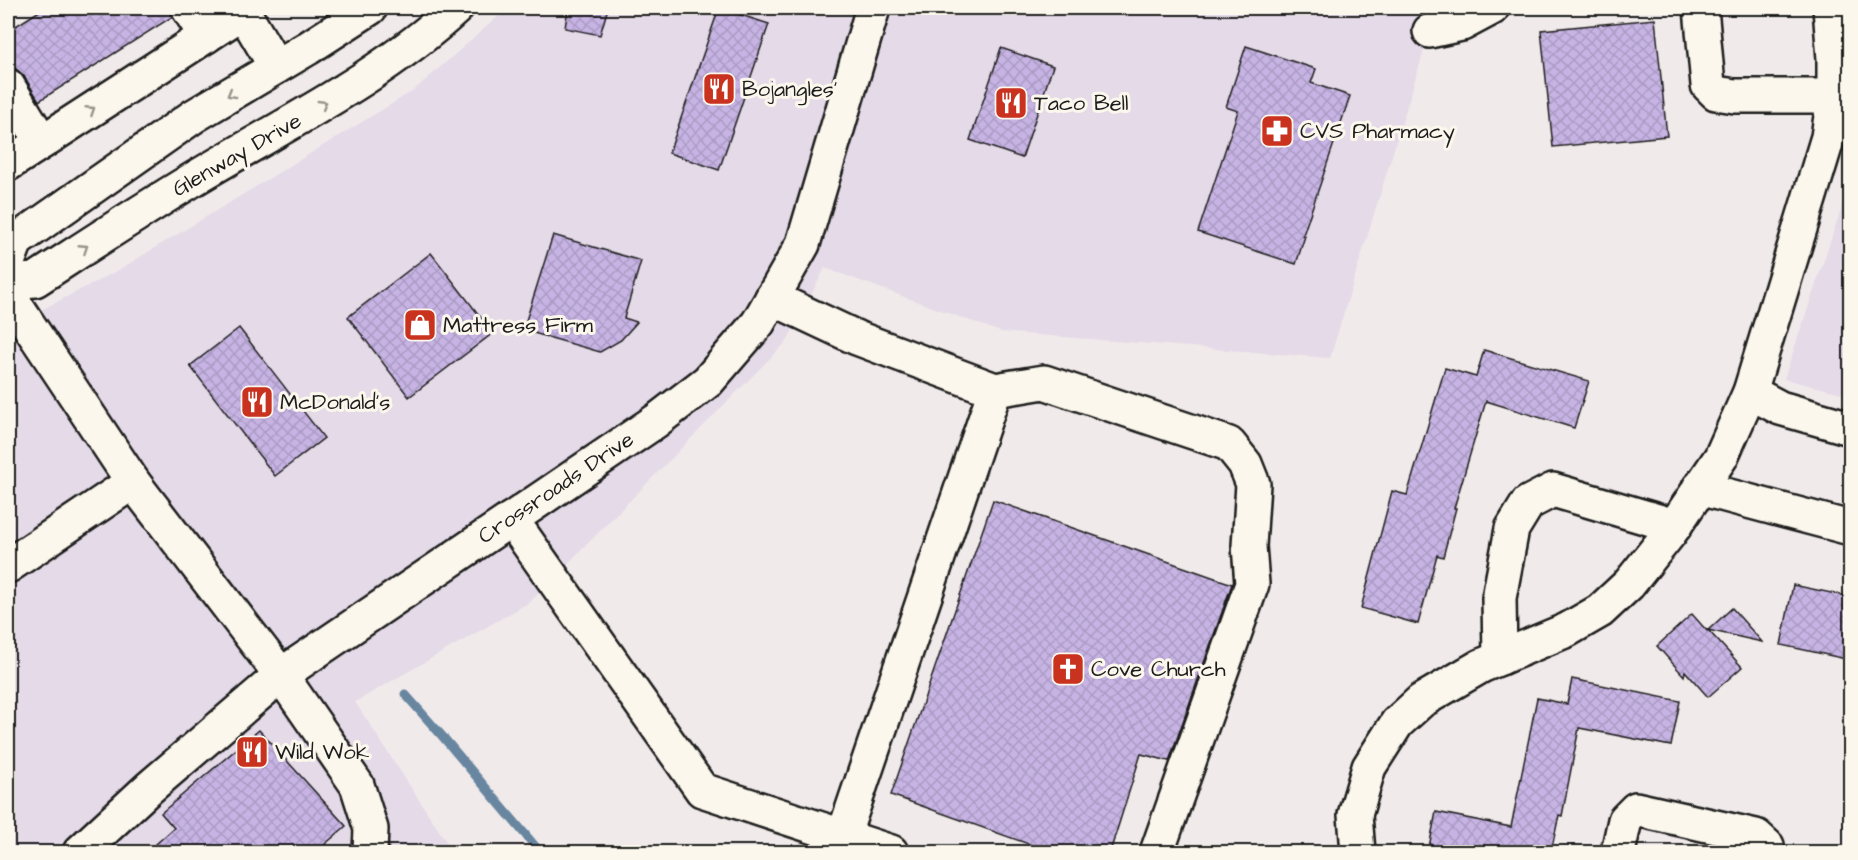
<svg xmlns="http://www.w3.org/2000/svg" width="1858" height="860" font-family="'Architects Daughter',sans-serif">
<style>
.built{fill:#e4dae8}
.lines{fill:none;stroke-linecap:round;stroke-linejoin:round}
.stream{stroke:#6886a0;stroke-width:9}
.building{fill:url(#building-cross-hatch);stroke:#1c1c1c;stroke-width:1.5}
.minor-casing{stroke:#1c1c1c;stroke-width:38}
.minor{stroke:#fbf7ec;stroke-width:33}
.oneway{stroke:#97948e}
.labels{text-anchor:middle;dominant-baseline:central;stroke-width:6;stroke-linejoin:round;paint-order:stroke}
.poi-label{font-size:22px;fill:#1c1c1c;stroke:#fbf7ec;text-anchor:start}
.street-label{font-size:22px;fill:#1c1c1c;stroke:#fbf7ec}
</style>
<defs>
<pattern id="building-cross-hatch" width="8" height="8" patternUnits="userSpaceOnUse" patternTransform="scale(1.5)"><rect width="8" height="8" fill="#c7b4e4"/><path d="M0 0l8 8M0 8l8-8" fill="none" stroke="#aa9ac3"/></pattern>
</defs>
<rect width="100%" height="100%" fill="#f1eaea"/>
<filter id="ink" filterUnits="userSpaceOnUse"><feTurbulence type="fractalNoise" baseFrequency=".0167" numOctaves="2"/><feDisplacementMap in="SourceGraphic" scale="12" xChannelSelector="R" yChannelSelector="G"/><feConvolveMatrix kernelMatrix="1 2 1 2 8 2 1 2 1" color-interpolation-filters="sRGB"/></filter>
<g filter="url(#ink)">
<g class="built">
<polygon points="508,8 1437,8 1330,358 1001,332 825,268 787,341 530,602 355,702 453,852 8,852 8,327 117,271 413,91"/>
<polygon points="1850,183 1850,395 1784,379"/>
</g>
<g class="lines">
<polyline class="stream" points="405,694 443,737 540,852"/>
</g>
<g class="building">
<polygon points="44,8 170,8 172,17 39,101 24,76 16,69 8,67 8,31"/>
<polygon points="568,8 608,8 600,35 565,28"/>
<polygon points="719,8 769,24 719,170 669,153"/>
<polygon points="1655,19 1667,136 1553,147 1541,30"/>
<polygon points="1246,46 1316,69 1311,83 1350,96 1303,235 1305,236 1296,264 1198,232 1238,111 1226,107"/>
<polygon points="1001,48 1053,66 1022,158 970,140"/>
<polygon points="553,235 641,261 624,318 637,322 621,340 600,352 523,330"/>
<polygon points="431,253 493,333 409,397 348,317"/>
<polygon points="239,328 324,438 275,476 190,366"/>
<polygon points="1484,350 1589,381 1574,428 1486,401 1454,508 1456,508 1443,557 1437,555 1418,624 1361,608 1392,491 1407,495 1445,368 1476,377"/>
<polygon points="993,500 1232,584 1169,761 1141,754 1110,852 1051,852 891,795"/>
<polygon points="1793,585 1851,597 1851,660 1781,645"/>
<polygon points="1732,608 1762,642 1708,630 1742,667 1708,697 1685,671 1684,676 1657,646 1692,614 1707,631"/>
<polygon points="1572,679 1680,701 1671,746 1579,728 1562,816 1559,815 1551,852 1428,852 1436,812 1511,827 1537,698 1567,704"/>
<polygon points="259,730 346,826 316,852 147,852 174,828 161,813"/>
</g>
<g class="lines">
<g class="minor-casing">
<g id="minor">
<polyline points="188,8 206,36"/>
<polyline points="241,8 276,67"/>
<polyline points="1701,8 1708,85 1716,93 1735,96 1834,96 1850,100"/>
<polyline points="1430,31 1462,24 1492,8"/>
<polyline points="8,86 42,142"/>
<polyline points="8,164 243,12"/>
<polyline points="8,262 16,241 194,116 308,48 370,8"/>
<path d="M8 282 35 280C89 245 142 210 197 177 285 124 380 78 456 8"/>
<polyline points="8,294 133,482 281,675 357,785 371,829 370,852"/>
<polyline points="772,298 857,338 995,390 1044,382 1229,444 1245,464 1253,484 1249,546 1252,584 1157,852"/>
<polyline points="1750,392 1780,408 1850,428"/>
<polyline points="1699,488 1850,528"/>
<polyline points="511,519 702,790 891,852"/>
<polyline points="8,566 133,482"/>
<polyline points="1500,658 1499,598 1512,529 1528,503 1553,490 1675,526"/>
<polyline points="843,837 995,390"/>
<polyline points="80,852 149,788 281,675 656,421 708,381 758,323 803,244 873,8"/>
<polyline points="1358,852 1355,815 1369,767 1397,723 1421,701 1481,666 1567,630 1600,611 1629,584 1669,534 1721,457 1750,392 1828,137 1834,96 1834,59 1830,8"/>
<polyline points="1618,852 1625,820 1636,809 1756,836 1767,846 1766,852"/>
</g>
</g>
<use href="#minor" class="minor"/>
</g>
<defs><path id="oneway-chevron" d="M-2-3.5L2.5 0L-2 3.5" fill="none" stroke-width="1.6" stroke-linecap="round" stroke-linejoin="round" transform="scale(1.5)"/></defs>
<g class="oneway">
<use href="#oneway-chevron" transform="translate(231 94) rotate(149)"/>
<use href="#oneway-chevron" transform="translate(323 104) rotate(-31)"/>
<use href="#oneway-chevron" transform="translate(91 110) rotate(-33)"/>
<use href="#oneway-chevron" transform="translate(84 248) rotate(-33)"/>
</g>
</g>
<defs>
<g id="restaurant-square" transform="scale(1.725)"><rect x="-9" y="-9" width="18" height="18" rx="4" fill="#c8321e" stroke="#fbf7ec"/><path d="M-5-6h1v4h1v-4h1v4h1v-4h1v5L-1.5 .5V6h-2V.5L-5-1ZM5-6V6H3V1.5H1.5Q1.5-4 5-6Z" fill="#fff"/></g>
<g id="pharmacy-square" transform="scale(1.725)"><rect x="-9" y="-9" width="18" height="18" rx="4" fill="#c8321e" stroke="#fbf7ec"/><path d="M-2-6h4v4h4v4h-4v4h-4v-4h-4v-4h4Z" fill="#fff"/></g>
<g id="shop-square" transform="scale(1.725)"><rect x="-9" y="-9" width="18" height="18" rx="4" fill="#c8321e" stroke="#fbf7ec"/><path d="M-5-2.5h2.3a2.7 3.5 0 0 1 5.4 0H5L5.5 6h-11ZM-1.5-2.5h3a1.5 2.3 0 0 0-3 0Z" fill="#fff"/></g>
<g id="church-square" transform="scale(1.725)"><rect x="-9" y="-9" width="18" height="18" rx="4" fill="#c8321e" stroke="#fbf7ec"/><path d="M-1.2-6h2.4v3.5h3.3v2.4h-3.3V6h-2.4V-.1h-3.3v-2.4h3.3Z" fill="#fff"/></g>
</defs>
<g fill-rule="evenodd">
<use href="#restaurant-square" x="719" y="89"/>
<use href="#restaurant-square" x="1011" y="103"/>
<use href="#pharmacy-square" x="1277" y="131"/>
<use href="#shop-square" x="420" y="325"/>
<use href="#restaurant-square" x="257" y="402"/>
<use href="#church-square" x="1068" y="669"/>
<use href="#restaurant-square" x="252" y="752"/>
</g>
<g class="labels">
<g class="poi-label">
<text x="742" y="89">Bojangles'</text>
<text x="1034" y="103">Taco Bell</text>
<text x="1300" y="131">CVS Pharmacy</text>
<text x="443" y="325">Mattress Firm</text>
<text x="280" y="402">McDonald's</text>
<text x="1091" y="669">Cove Church</text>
<text x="275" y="752">Wild Wok</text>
</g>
<g class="street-label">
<text transform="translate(237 155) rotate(-30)">Glenway Drive</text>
<text transform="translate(556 488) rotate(-34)">Crossroads Drive</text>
</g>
</g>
<rect width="1858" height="860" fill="none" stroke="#fbf7ec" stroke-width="30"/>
<rect x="15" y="15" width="1828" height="830" fill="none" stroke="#1c1c1c" stroke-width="2" filter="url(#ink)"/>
</svg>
